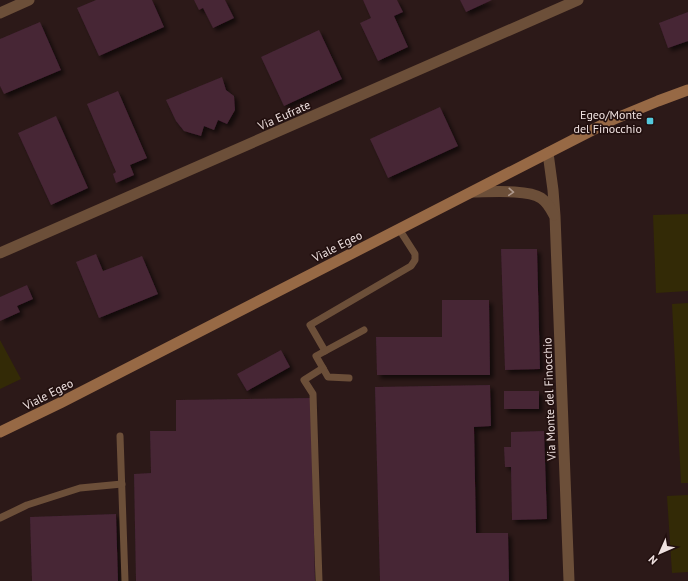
<svg xmlns="http://www.w3.org/2000/svg" width="688" height="581" font-family="'PT Sans',sans-serif">
<style>
.green{fill:#332a06}
.building{fill:#462536;filter:url(#shadow)}
.lines{fill:none;stroke-linecap:round;stroke-linejoin:round}
.service{stroke:#6c4f39;stroke-width:7}
.minor{stroke:#6c4f39;stroke-width:11}
.secondary{stroke:#976945;stroke-width:11}
.oneway{stroke:#ae988c}
.poi-dot{fill:#54cadd;stroke:#22100f;stroke-width:1.5}
.labels{text-anchor:middle;dominant-baseline:central;stroke-width:3.5;stroke-linejoin:round;paint-order:stroke}
.poi-label{font-size:12px;fill:#efe1e0;stroke:#22100f;text-anchor:end}
.street-label{font-size:12px;fill:#efe1e0;stroke:#22100f}
</style>
<defs>
<filter id="shadow"><feDropShadow dx="3.5" dy="3.5" stdDeviation="2" flood-color="#0009"/></filter>
</defs>
<rect width="100%" height="100%" fill="#2c1918"/>
<g class="green">
<polygon points="688,214 688,291 656,293 653,215"/>
<polygon points="688,303 688,483 681,483 672,304"/>
<polygon points="0,340 21,379 0,389"/>
<polygon points="688,495 688,572 672,573 667,496"/>
</g>
<g class="building">
<polygon points="96,0 152,0 164,27 99,56 77,8"/>
<polygon points="194,0 225,0 234,18 213,28 203,8 199,10"/>
<polygon points="363,0 397,0 403,12 394,16 408,47 378,61 360,23 371,18"/>
<polygon points="460,0 492,0 466,12"/>
<polygon points="688,12 688,41 668,48 659,23"/>
<polygon points="40,22 61,70 4,94 0,86 0,39"/>
<polygon points="319,30 342,79 284,106 261,57"/>
<polygon points="222,77 226,90 234,96 235,110 227,124 218,120 214,130 204,126 201,136 184,131 176,121 166,100"/>
<polygon points="118,91 147,158 130,165 134,175 116,183 113,174 116,172 87,104"/>
<polygon points="440,107 458,146 388,178 370,139"/>
<polygon points="56,116 88,188 51,205 18,133"/>
<polygon points="501,249 537,249 540,369 505,370"/>
<polygon points="96,254 103,271 142,256 158,294 99,318 76,262"/>
<polygon points="27,285 33,299 17,306 20,312 0,321 0,297"/>
<polygon points="442,300 489,300 490,375 377,375 376,337 442,337"/>
<polygon points="281,350 290,367 247,391 237,374"/>
<polygon points="490,385 491,426 474,427 476,533 508,533 509,581 380,581 375,387"/>
<rect x="504" y="391" width="35" height="18"/>
<polygon points="311,398 315,581 136,581 134,474 151,473 150,431 176,431 176,400"/>
<polygon points="544,431 547,519 512,520 511,467 505,467 504,447 511,447 511,432"/>
<polygon points="116,514 118,581 32,581 30,517"/>
</g>
<g class="lines">
<g class="service">
<polyline points="325,351 310,325 411,266 415,260 415,254 399,229"/>
<polyline points="349,378 328,377 316,356 364,330"/>
<polyline points="120,436 125,581"/>
<polyline points="0,518 27,505 80,488 122,484"/>
<polyline points="319,581 313,394 304,380 323,368"/>
</g>
<g class="minor">
<polyline points="0,13 29,0"/>
<polyline points="548,153 553,190 555,216 569,581"/>
<path d="M473 192C489 192 527 189 541 198 547 202 551 209 554 215"/>
<polyline points="0,253 578,0"/>
</g>
<polyline class="secondary" points="0,432 60,403 612,120 658,101 688,90"/>
</g>
<defs><path id="oneway-chevron" d="M-2-3.5L2.5 0L-2 3.5" fill="none" stroke-width="1.6" stroke-linecap="round" stroke-linejoin="round"/></defs>
<use class="oneway" href="#oneway-chevron" transform="translate(511 192) rotate(4)"/>
<rect class="poi-dot" x="646" y="117" width="8" height="8" rx="2"/>
<g class="labels">
<g class="poi-label">
<text x="642" y="114">Egeo/Monte<tspan x="642" dy="14">del Finocchio</tspan></text>
</g>
<g class="street-label">
<text transform="translate(284 115) rotate(-24)">Via Eufrate</text>
<text transform="translate(337 246) rotate(-27)">Viale Egeo</text>
<text transform="translate(48 394) rotate(-27)">Viale Egeo</text>
<text transform="translate(549 399) rotate(-92)">Via Monte del Finocchio</text>
</g>
</g>
<g transform="translate(660 553) rotate(225)" stroke="#22100f" stroke-width="3" paint-order="stroke">
<path d="M0-3L7 15L0 10L-7 15Z" fill="#efe1e0"/>
<text y="-6" font-size="11" font-weight="bold" text-anchor="middle" fill="#efe1e0">N</text>
</g>
</svg>
